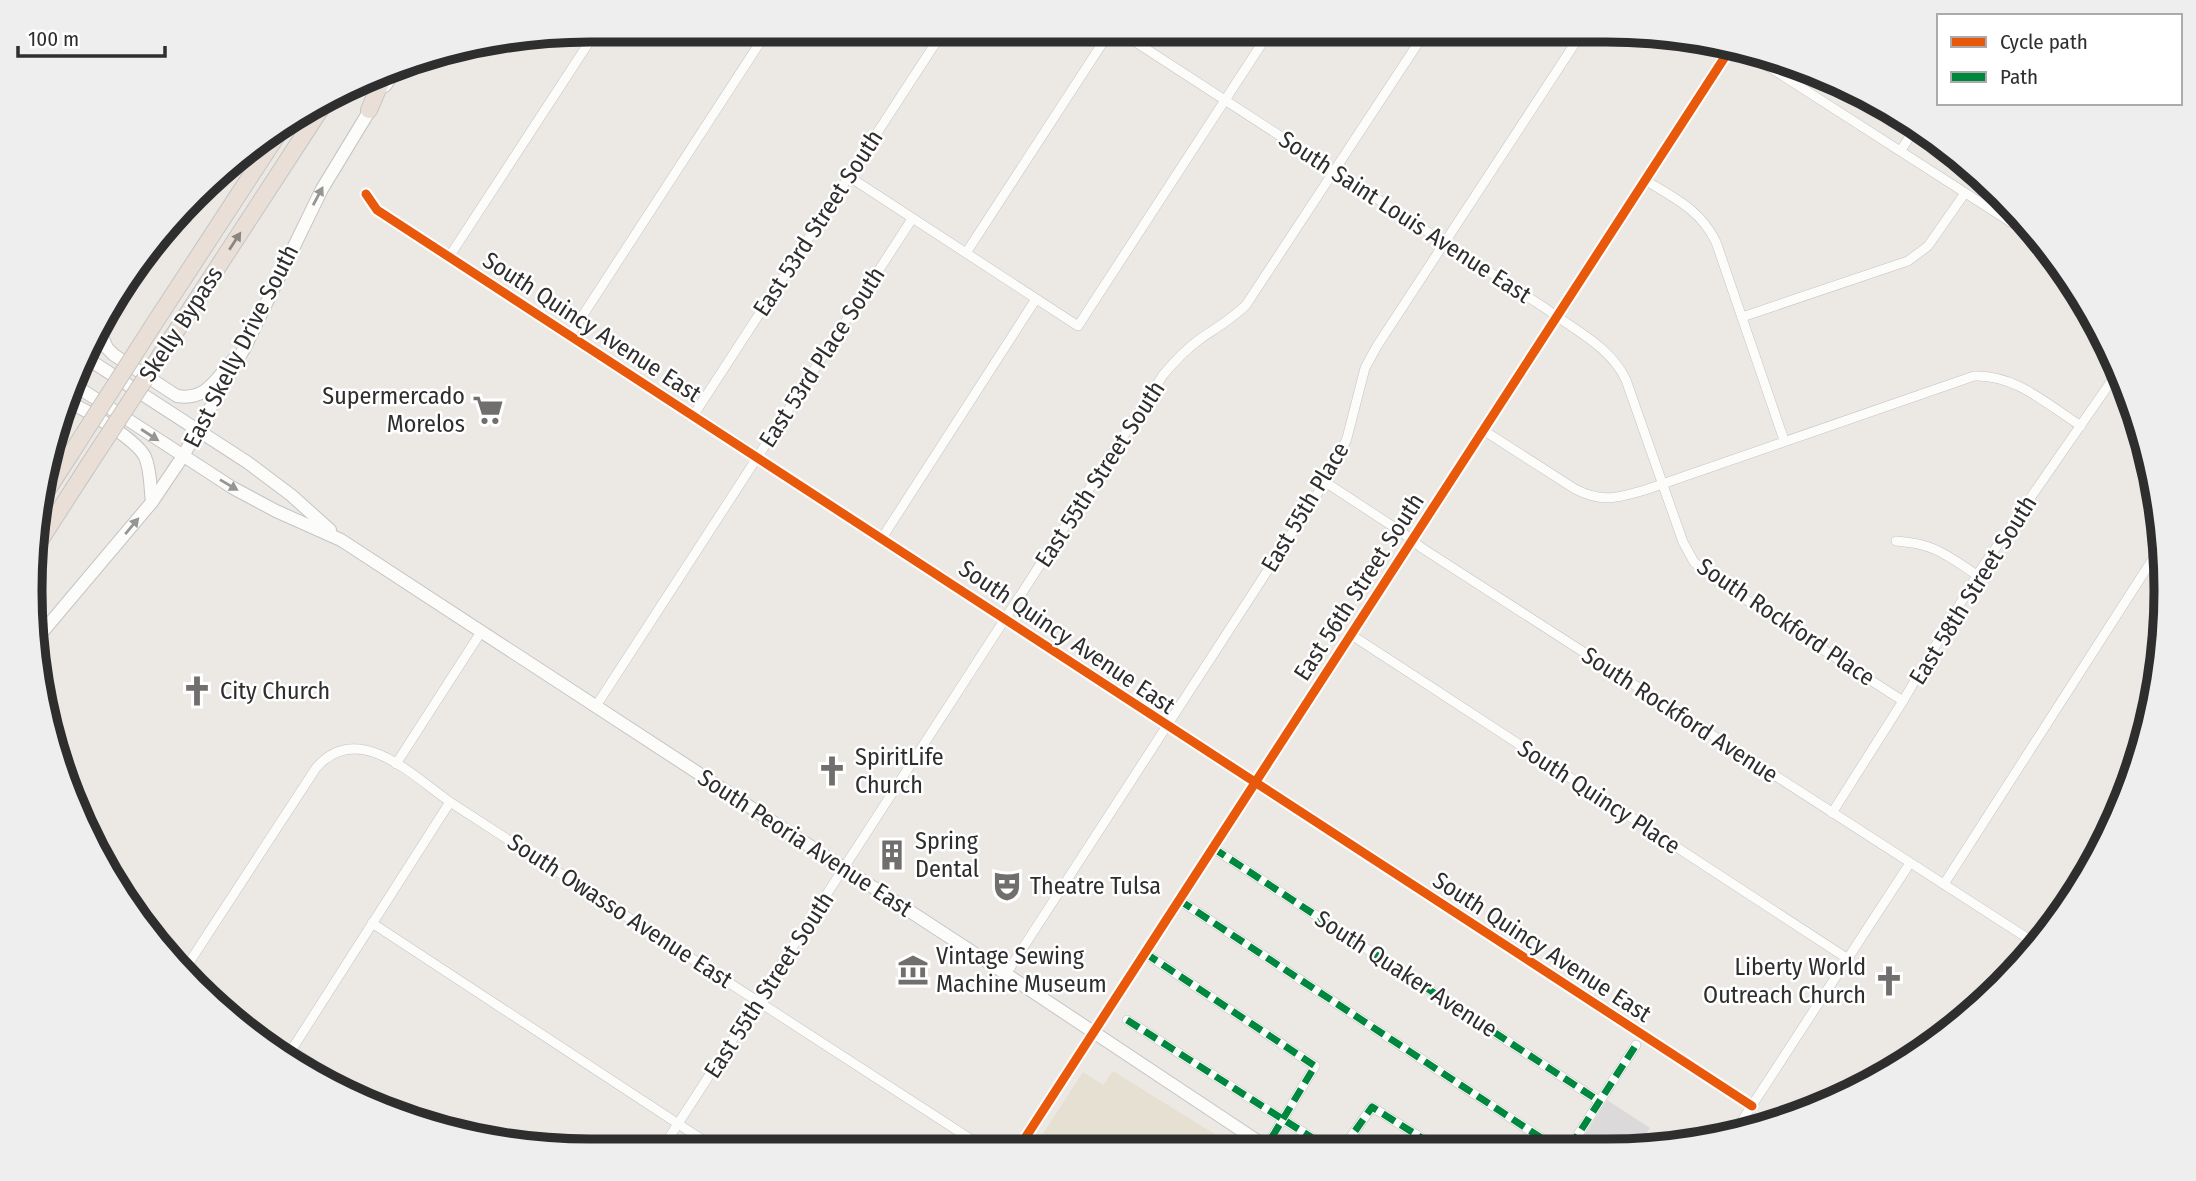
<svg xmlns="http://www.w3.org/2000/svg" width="2196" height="1181" font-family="'Fira Sans Condensed',sans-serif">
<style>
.industrial{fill:#dcd9db}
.education{fill:#e6e0d3}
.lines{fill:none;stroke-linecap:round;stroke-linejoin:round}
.minor-casing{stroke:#c5c4c5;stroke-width:10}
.tertiary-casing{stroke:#c5c4c5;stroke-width:12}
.secondary-casing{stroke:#c5c4c5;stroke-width:14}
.motorway-casing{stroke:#c6c5c4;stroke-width:18}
.minor{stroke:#fcfcfb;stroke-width:9}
.tertiary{stroke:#fcfcfb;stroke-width:10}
.secondary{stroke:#fcfcfb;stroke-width:12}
.motorway{stroke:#eadfd6;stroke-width:16}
.motorway-bridge-casing{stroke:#c6c5c4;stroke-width:18;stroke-linecap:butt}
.motorway-bridge{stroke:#eadfd6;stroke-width:16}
.quiet{stroke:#00873e;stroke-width:7;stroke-dasharray:14 7;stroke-linecap:butt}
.cycleway-casing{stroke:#fff;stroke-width:13}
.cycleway{stroke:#e8590c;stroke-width:9}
.oneway{fill:#959594}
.oneway2{fill:#8c8682}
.labels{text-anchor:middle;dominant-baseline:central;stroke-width:5;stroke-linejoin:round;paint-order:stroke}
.street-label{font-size:24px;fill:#2e2e2e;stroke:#fff}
.poi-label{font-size:24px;fill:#2e2e2e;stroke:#fff;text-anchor:start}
.rim{fill:none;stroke:#2e2e2e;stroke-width:9}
</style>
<rect width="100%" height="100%" fill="#ece8e4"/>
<polygon class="industrial" points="1607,1100 1650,1128 1638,1147 1577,1147"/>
<polygon class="education" points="1113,1071 1237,1148 1033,1149 1083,1072 1103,1085"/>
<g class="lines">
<g class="minor-casing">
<g id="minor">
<path d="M1117 30 1545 308C1574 330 1610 346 1626 380L1683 542 1694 562 1714 579 1903 701"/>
<polyline points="1738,47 2048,246"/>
<polyline points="1792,80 1799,69"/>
<polyline points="1901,150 1916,127"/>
<polyline points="848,176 1078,326 1270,31"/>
<path d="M1645 180C1674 198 1700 209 1716 242L1784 440"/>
<polyline points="366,194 377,210 1752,1106"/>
<polyline points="2010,222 2016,213"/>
<polyline points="966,253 1111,30"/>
<polyline points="449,257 597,30"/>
<polyline points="1742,317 1908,261 1928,246 1965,193"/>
<polyline points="570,335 768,30"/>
<polyline points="693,416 944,30"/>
<path d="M1483 430 1575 489C1602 503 1618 498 1645 490L1974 376C2015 374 2048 405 2081 426"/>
<polyline points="1325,482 1403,533 1422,548 2038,945"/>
<polyline points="882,538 1036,299"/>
<path d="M1896 541C1935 544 1945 554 1977 575"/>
<polyline points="1350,634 1848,959"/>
<polyline points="596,706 912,219"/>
<polyline points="396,764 481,632"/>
<polyline points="1832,813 1903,701 1977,575 2119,370"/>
<polyline points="1213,848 1599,1101"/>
<polyline points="1944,884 2163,543"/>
<polyline points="1179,900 1555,1147"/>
<polyline points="372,923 718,1150"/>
<polyline points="1145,953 1315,1066 1266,1147"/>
<path d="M183 972 316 768C358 719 413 776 450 802L986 1149"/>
<polyline points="1006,974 1325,482 1338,460 1347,438 1365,368 1377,346 1583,31"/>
<polyline points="1127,1020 1328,1148"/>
<polyline points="291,1050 369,1101"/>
<polyline points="287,1057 450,802"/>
<polyline points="1734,1133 1910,863"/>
<polyline points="1570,1147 1636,1045"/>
<polyline points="1343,1148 1372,1107 1436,1147"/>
<path d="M661 1150 1163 375C1174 362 1186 349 1200 339 1216 328 1232 319 1246 305L1426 31"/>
</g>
</g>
<g class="tertiary-casing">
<polyline id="tertiary" points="1018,1149 1732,46"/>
</g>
<g class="secondary-casing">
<g id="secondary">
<polyline points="385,86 398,66"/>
<path d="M100 332 107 348 114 355 177 396C206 401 216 379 233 360"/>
<polyline points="88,359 247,462 291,495 330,530"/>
<polyline points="76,386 233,488 276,511 341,540 1006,974 1268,1148"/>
<path d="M68 402C87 410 137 440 145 457 151 470 150 488 152 502"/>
<polyline points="34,642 152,502 183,456 245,347 322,189 373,105"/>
</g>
</g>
<g class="motorway-casing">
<g id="motorway">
<polyline points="369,110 385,73"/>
<polyline points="152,327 282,128"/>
<polyline points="171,339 322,107"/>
<polyline points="44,495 70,455"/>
<polyline points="39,542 88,466"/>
</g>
</g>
<use href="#minor" class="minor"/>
<use href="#tertiary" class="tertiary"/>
<use href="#secondary" class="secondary"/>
<use href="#motorway" class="motorway"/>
<g class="motorway-bridge-casing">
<g id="motorway-bridge">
<polyline points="70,455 152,327"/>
<polyline points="88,466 171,339"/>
</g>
</g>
<use href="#motorway-bridge" class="motorway-bridge"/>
<g class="quiet">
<polyline points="1213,848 1599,1101"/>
<polyline points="1179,900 1555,1147"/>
<polyline points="1145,953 1315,1066 1266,1147"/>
<polyline points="1127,1020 1328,1148"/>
<polyline points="1570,1147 1636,1045"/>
<polyline points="1343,1148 1372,1107 1436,1147"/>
</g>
<g class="cycleway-casing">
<g id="cycleway">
<polyline points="366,194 377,210 1752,1106"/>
<polyline points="1018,1149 1732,46"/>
</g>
</g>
<use href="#cycleway" class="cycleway"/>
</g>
<defs><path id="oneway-solid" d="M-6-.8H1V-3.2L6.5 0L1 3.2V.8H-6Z" transform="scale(1.75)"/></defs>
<g class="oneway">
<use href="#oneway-solid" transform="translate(318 196) rotate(-62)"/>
<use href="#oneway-solid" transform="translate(150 435) rotate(33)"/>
<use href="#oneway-solid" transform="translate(229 485) rotate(31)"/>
<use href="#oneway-solid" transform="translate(132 526) rotate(-50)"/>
</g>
<use class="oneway2" href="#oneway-solid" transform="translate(235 241) rotate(-57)"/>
<defs>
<g id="supermarket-bare" transform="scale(2.415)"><path d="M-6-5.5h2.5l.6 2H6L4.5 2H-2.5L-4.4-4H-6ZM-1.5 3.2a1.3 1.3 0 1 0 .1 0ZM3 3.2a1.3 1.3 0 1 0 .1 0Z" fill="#706f6e" stroke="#fff" stroke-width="2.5" paint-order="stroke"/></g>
<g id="church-bare" transform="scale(2.415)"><path d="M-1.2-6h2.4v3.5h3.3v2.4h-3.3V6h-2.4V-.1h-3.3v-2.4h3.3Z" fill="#706f6e" stroke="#fff" stroke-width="2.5" paint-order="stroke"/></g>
<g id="building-bare" transform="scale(2.415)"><path d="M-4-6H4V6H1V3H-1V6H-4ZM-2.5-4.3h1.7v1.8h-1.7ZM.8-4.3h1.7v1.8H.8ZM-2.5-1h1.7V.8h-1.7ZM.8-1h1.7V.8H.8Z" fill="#706f6e" stroke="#fff" stroke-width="2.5" paint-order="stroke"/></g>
<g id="theatre-bare" transform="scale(2.415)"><path d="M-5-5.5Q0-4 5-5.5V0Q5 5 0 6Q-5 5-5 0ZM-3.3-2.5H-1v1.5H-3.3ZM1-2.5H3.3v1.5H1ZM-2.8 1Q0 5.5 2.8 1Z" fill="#706f6e" stroke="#fff" stroke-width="2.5" paint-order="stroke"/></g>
<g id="museum-bare" transform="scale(2.415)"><path d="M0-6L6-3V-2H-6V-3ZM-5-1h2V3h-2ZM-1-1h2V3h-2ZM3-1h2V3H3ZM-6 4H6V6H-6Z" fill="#706f6e" stroke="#fff" stroke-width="2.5" paint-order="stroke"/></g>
</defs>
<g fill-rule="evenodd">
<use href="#supermarket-bare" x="488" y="410"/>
<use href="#church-bare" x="197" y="691"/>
<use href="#church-bare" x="832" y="771"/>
<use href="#building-bare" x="892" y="855"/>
<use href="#theatre-bare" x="1007" y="886"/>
<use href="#museum-bare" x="913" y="970"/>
<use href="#church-bare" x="1889" y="981"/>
</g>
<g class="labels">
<g class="street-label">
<text transform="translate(1405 217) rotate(33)">South Saint Louis Avenue East</text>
<text transform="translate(818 223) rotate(-57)">East 53rd Street South</text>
<text transform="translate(181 324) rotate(-57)">Skelly Bypass</text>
<text transform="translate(592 327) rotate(33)">South Quincy Avenue East</text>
<text transform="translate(241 346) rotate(-63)">East Skelly Drive South</text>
<text transform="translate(822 357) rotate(-57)">East 53rd Place South</text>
<text transform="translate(1100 474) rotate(-57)">East 55th Street South</text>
<text transform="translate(1305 507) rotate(-59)">East 55th Place</text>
<text transform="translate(1359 587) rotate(-57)">East 56th Street South</text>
<text transform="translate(1973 590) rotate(-58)">East 58th Street South</text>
<text transform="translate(1786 622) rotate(34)">South Rockford Place</text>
<text transform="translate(1067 637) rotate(34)">South Quincy Avenue East</text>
<text transform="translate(1680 715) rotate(33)">South Rockford Avenue</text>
<text transform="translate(1599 797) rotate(33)">South Quincy Place</text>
<text transform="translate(805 843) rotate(33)">South Peoria Avenue East</text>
<text transform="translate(620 911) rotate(33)">South Owasso Avenue East</text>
<text transform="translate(1542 947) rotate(33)">South Quincy Avenue East</text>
<text transform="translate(1406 974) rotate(33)">South Quaker Avenue</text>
<text transform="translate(769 985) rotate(-57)">East 55th Street South</text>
</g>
<g class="poi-label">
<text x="465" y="396" text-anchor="end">Supermercado<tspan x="465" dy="28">Morelos</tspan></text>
<text x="220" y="691">City Church</text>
<text x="855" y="757">SpiritLife<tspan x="855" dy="28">Church</tspan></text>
<text x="915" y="841">Spring<tspan x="915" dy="28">Dental</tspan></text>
<text x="1030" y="886">Theatre Tulsa</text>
<text x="936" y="956">Vintage Sewing<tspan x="936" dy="28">Machine Museum</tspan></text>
<text x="1866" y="967" text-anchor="end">Liberty World<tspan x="1866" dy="28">Outreach Church</tspan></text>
</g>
</g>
<path d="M0 0H2196V1181H0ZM590 42H1606A548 548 0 0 1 2154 590V591A548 548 0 0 1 1606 1139H590A548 548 0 0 1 42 591V590A548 548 0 0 1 590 42Z" fill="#eee" fill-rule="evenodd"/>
<path class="rim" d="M590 42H1606A548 548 0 0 1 2154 590V591A548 548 0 0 1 1606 1139H590A548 548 0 0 1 42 591V590A548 548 0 0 1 590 42Z"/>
<rect x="1937" y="14" width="245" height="91" fill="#ffffff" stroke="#ababab" stroke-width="2"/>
<rect x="1951" y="37" width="35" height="10" fill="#e8590c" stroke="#ababab" stroke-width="2"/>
<text x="2000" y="49" font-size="21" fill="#2e2e2e">Cycle path</text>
<rect x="1951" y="72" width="35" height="10" fill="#00873e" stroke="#ababab" stroke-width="2"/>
<text x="2000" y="84" font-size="21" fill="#2e2e2e">Path</text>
<path d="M18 46v10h147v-10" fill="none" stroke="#2e2e2e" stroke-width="3.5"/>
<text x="28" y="46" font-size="21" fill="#2e2e2e" stroke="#ffffff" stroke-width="5" paint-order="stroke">100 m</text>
</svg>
